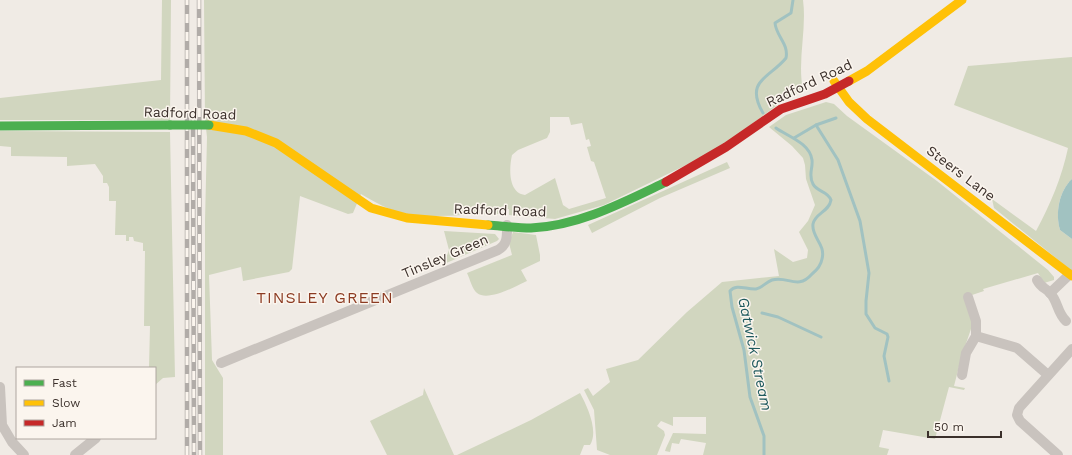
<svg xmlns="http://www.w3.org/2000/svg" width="1072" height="455" font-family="'Work Sans',sans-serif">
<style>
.green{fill:#d1d6bf;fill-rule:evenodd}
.water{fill:#a1c2c1}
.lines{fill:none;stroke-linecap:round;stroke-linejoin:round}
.stream{stroke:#a1c2c1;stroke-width:3}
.street{stroke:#c9c3be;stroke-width:10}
.fast{stroke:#4caf50;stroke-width:9}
.slow{stroke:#ffc107;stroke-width:9}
.jam{stroke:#c62828;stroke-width:9}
.rail-casing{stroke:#b1aca8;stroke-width:4.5}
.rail{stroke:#fbf5ee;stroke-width:3;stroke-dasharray:9;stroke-linecap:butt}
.fast-bridge{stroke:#4caf50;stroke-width:9}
.labels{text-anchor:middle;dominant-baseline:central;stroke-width:3;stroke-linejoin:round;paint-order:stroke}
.street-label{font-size:14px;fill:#3b302b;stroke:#fbf5ee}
.water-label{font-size:15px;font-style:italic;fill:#1f5a5e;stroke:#fbf5ee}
.quarter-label{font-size:16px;letter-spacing:1px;fill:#8c3b22;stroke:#fbf5ee}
</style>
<rect width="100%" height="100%" fill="#f0ebe5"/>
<g class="green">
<polygon points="162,0 171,0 170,120 0,120 0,98 161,80"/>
<path d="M204 0H803C807 30 797 60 803 90L783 101 715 151 604 205 555 219 509 215V209H502V214C470 213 437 219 406 214 391 211 374 202 361 194L353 213 348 214 300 196 292 269 289 272 243 281 241 267 209 275 212 360 223 378V455H205V221L207 137 205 120ZM550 117H569L571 125 582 123 586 140 589 139 591 146 587 147 591 161 594 162 606 198 569 209 563 205 555 178 525 195C508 193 509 168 512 155L518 150 547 138 550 132Z"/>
<path d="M1072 57V179C1059 191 1055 213 1060 230L1072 239V271L994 208 992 199 1036 231C1050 205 1062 177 1068 148L954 105 968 66Z"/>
<polygon points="826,102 834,104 847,116 937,181 1048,270 1054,277 1054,280 1044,283 1038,273 983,289 984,291 972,295 971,329 962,355 954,386 965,388 964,390 949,387 935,439 883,430 879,447 889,449 887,455 703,455 706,443 681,439 679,444 672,443 670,452 665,451 666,448 673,433 706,434 706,417 673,417 673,426 661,421 657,426 664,431 665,435 657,455 610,455 597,450 594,410 584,390 588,388 593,396 610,382 606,369 638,360 687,312 722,282 779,276 774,249 793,262 807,258 808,250 799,232 808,221 815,205 806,179 805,165 803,158 792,146 769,127 786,115"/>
<polygon points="0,131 170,132 175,377 163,378 155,385 155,368 149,368 150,326 144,326 145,251 143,251 143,243 134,241 133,237 129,237 129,241 126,241 126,235 115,235 116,201 109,201 109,187 107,183 103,183 103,176 95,164 67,166 67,157 11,156 11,147 0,146"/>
<polygon points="727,162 730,168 660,198 592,233 588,225"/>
<polygon points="444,231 495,234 499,239 497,241 444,264 449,250"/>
<path d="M513 232 536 235 540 255V261L521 270 527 281C516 286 488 302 477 293 472 289 470 279 467 273L512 255 509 243Z"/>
<polygon points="424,388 454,455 387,455 370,421 423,395"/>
<path d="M580 393C587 406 599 431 590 445H584L580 455H457L531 420Z"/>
</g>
<path class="water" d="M1072 179V239L1060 230C1055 213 1059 191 1072 179Z"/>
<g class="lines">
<g class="stream">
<path d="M763 113C744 80 770 78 786 58 789 44 776 36 775 23L791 13 793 0"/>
<polyline points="816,125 836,118"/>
<polyline points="794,138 816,125 838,160 860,221 869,273 866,301 866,314 875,328 887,334 888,337 884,356 889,381"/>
<polyline points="762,313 778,317 821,337"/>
<path d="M764 455V436L750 397 744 350 732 307 730 291C736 283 747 290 756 289 762 288 766 282 772 280 788 275 797 291 812 274 817 270 821 265 822 259 826 244 811 237 813 224 815 213 829 212 831 200 828 191 817 192 813 184 808 175 813 169 812 160 810 143 787 136 776 128"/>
</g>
<g class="street">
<path d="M1037 280C1042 289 1045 287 1050 293 1058 301 1057 313 1066 321"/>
<polyline points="1050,293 1070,274"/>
<polyline points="976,336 1017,348 1048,375"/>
<path d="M221 363 498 250C508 244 507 236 507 225"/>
<polyline points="962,375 966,353 976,336 976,321 968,297"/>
<polyline points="0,387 2,425 12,442 24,455"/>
<polyline points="75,455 96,438"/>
<polyline points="1058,455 1020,421 1017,415 1019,408 1072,349"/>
</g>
<g class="fast">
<polyline points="0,126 170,125"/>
<path d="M488 225C502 226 517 228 531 228 579 226 624 202 666 182"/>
</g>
<g class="slow">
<polyline points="834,81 849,102 867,119 1072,276"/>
<polyline points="849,81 867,71 962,0"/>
<polyline points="209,125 246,131 276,143 371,208 407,218 488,225"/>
</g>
<polyline class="jam" points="666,182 726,147 781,109 825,94 849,81"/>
<g class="rail-casing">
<g id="rail">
<polyline points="199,0 200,455"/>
<polyline points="193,119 194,455"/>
<polyline points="187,455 187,0"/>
</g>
</g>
<use href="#rail" class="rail"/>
<polyline class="fast-bridge" points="170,125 209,125"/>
</g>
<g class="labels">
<g class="street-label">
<text transform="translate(809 83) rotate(-25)">Radford Road</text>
<text transform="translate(190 113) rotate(2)">Radford Road</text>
<text transform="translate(961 173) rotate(37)">Steers Lane</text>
<text transform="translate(500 210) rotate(2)">Radford Road</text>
<text transform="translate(445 256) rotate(-23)">Tinsley Green</text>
</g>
<g class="water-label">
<text transform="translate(755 354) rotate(78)">Gatwick Stream</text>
</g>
<g class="quarter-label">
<text x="325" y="297">TINSLEY GREEN</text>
</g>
</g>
<rect x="16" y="367" width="140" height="72" fill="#fbf5ee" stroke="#aea6a0"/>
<rect x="24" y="380" width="20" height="6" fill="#4caf50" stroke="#aea6a0"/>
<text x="52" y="387" font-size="12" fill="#3b302b">Fast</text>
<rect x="24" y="400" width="20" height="6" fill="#ffc107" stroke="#aea6a0"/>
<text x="52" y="407" font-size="12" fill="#3b302b">Slow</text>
<rect x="24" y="420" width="20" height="6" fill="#c62828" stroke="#aea6a0"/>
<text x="52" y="427" font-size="12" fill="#3b302b">Jam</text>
<path d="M928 431v6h73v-6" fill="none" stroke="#3b302b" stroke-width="2"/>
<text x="934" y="431" font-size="12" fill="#3b302b" stroke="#fbf5ee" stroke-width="3" paint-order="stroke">50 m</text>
</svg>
